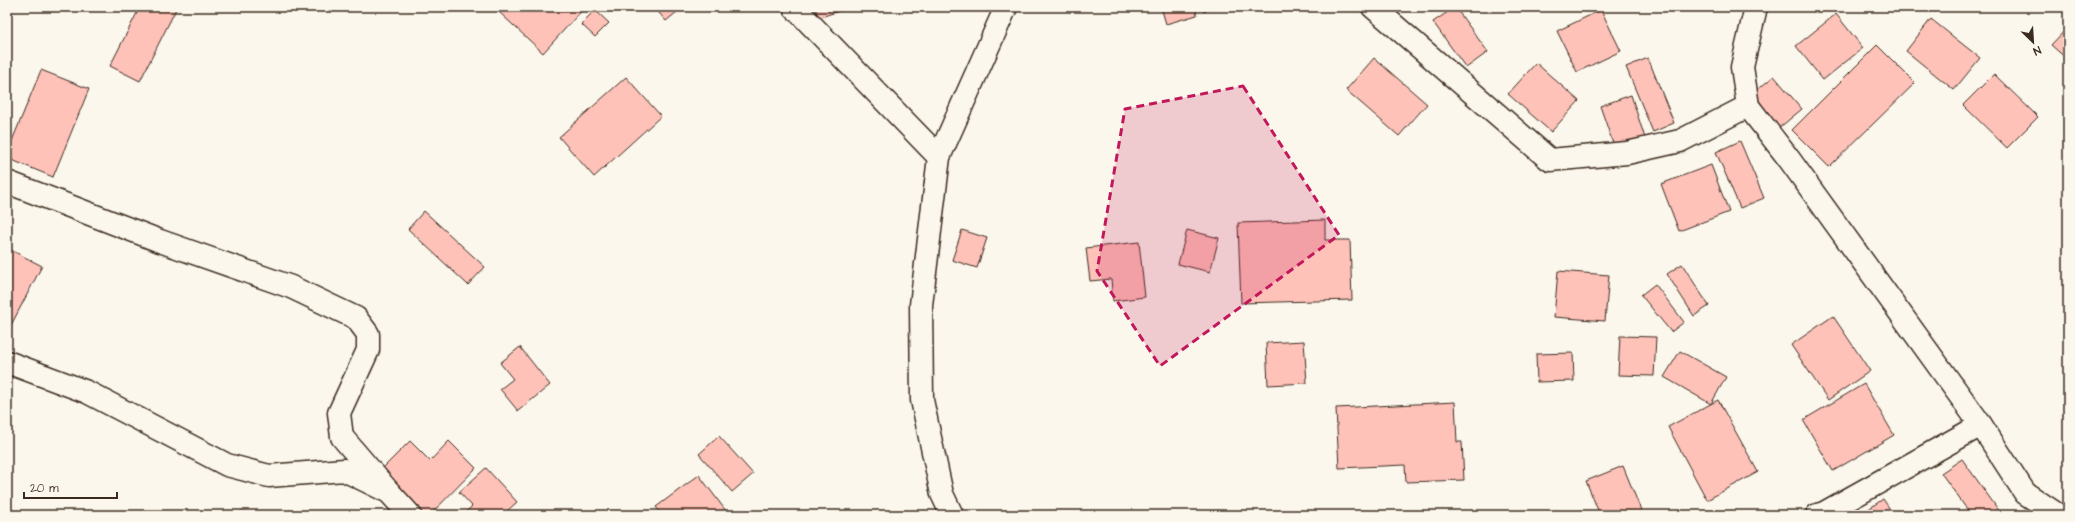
<svg xmlns="http://www.w3.org/2000/svg" width="2075" height="522" font-family="'Architects Daughter',sans-serif">
<style>
.building{fill:#fec2b9;stroke:#3b2a1e}
.lines{fill:none;stroke-linecap:round;stroke-linejoin:round}
.street-casing{stroke:#3b2a1e;stroke-width:25}
.street{stroke:#fbf7ec;stroke-width:22}
.marked{fill:#c2185b;fill-opacity:0.2;stroke:#c2185b;stroke-width:3;stroke-dasharray:8 5;stroke-linejoin:round}
</style>
<rect width="100%" height="100%" fill="#fbf7ec"/>
<filter id="ink" filterUnits="userSpaceOnUse"><feTurbulence type="fractalNoise" baseFrequency=".025" numOctaves="2"/><feDisplacementMap in="SourceGraphic" scale="8" xChannelSelector="R" yChannelSelector="G"/><feConvolveMatrix kernelMatrix="1 2 1 2 8 2 1 2 1" color-interpolation-filters="sRGB"/></filter>
<g filter="url(#ink)">
<g class="building">
<polygon points="140,7 177,7 140,81 110,66"/>
<polygon points="504,7 585,7 543,53 499,12"/>
<polygon points="654,7 683,7 666,21"/>
<polygon points="815,7 848,7 848,8 818,18"/>
<polygon points="1161,7 1195,7 1197,15 1166,24"/>
<polygon points="1201,7 1212,7 1204,12"/>
<polygon points="1455,7 1488,52 1466,68 1433,22"/>
<polygon points="595,10 609,23 595,37 581,24"/>
<polygon points="1601,10 1621,51 1577,72 1557,31"/>
<polygon points="1836,14 1863,48 1823,80 1796,46"/>
<polygon points="1931,19 1980,58 1954,90 1906,51"/>
<polygon points="2068,27 2068,60 2051,45"/>
<polygon points="1877,45 1915,83 1829,167 1792,130"/>
<polygon points="1374,58 1427,104 1399,136 1346,90"/>
<polygon points="1648,58 1674,123 1653,132 1626,67"/>
<polygon points="1536,63 1579,101 1551,132 1508,94"/>
<polygon points="41,70 89,89 53,177 7,158 7,153"/>
<polygon points="1994,74 2038,117 2007,148 1963,105"/>
<polygon points="1774,76 1802,109 1779,128 1751,95"/>
<polygon points="626,77 661,116 594,177 559,137"/>
<polygon points="1631,95 1645,138 1615,149 1600,106"/>
<polygon points="1740,141 1764,198 1740,208 1716,152"/>
<polygon points="1711,165 1729,212 1679,231 1661,184"/>
<polygon points="424,211 485,267 468,285 408,229"/>
<polygon points="1325,220 1325,240 1350,240 1352,300 1241,303 1238,223"/>
<polygon points="962,230 987,238 977,268 952,260"/>
<polygon points="1187,230 1219,238 1210,272 1178,264"/>
<polygon points="1139,242 1145,297 1113,301 1111,279 1090,281 1086,248"/>
<polygon points="7,248 42,266 9,329 7,328"/>
<polygon points="1682,264 1709,306 1694,316 1667,274"/>
<polygon points="1558,271 1609,275 1605,321 1554,317"/>
<polygon points="1655,284 1684,322 1671,332 1641,295"/>
<polygon points="1833,316 1870,371 1828,400 1791,345"/>
<polygon points="1620,336 1656,337 1654,376 1618,375"/>
<polygon points="1304,341 1307,383 1268,385 1266,343"/>
<polygon points="520,347 550,385 518,411 500,389 513,379 500,363"/>
<polygon points="1680,351 1726,377 1711,404 1664,377"/>
<polygon points="1573,353 1574,381 1537,382 1536,354"/>
<polygon points="1864,384 1894,435 1833,471 1803,420"/>
<polygon points="1718,400 1758,472 1707,500 1668,427"/>
<polygon points="1455,402 1457,442 1462,442 1464,480 1406,482 1405,465 1339,468 1336,408"/>
<polygon points="719,436 753,474 732,492 699,454"/>
<polygon points="410,441 430,461 449,441 476,468 430,515 417,515 376,475"/>
<polygon points="1962,459 2002,515 1971,515 1941,473"/>
<polygon points="1623,466 1643,515 1600,515 1586,481"/>
<polygon points="486,468 517,502 506,512 509,515 463,515 472,506 459,492"/>
<polygon points="699,475 729,515 662,515 656,507"/>
<polygon points="1883,499 1894,515 1860,515"/>
<polygon points="241,511 256,515 240,515"/>
</g>
<g class="lines">
<g class="street-casing">
<g id="street">
<polyline points="794,7 939,157"/>
<polyline points="1373,7 1550,160 1627,153 1680,141 1748,106"/>
<polyline points="1756,7 1742,67 1748,106 1789,159 1981,425 2025,493 2058,515"/>
<polyline points="7,182 160,241 291,287 356,318 368,334 368,350 339,413 342,437 389,492"/>
<polyline points="7,362 87,392 227,465 269,476 344,470 389,492 410,515"/>
<polyline points="952,515 942,494 922,400 921,305 939,157 1006,7"/>
<polyline points="1817,515 1824,513 1981,425"/>
</g>
</g>
<use href="#street" class="street"/>
</g>
</g>
<path class="marked" d="M1243 86 1339 235 1160 366 1097 271 1125 109Z"/>
<rect width="2075" height="522" fill="none" stroke="#fbf7ec" stroke-width="24"/>
<rect x="12" y="12" width="2051" height="498" fill="none" stroke="#3b2a1e" stroke-width="1.5" filter="url(#ink)"/>
<g transform="translate(2033 42) rotate(155)" stroke="#fbf7ec" stroke-width="3" paint-order="stroke">
<path d="M0-3L7 15L0 10L-7 15Z" fill="#3b2a1e"/>
<text y="-6" font-size="11" font-weight="bold" text-anchor="middle" fill="#3b2a1e">N</text>
</g>
<path d="M24 492v6h93v-6" fill="none" stroke="#3b2a1e" stroke-width="2"/>
<text x="30" y="492" font-size="12" fill="#3b2a1e" stroke="#fbf7ec" stroke-width="3" paint-order="stroke">20 m</text>
</svg>
